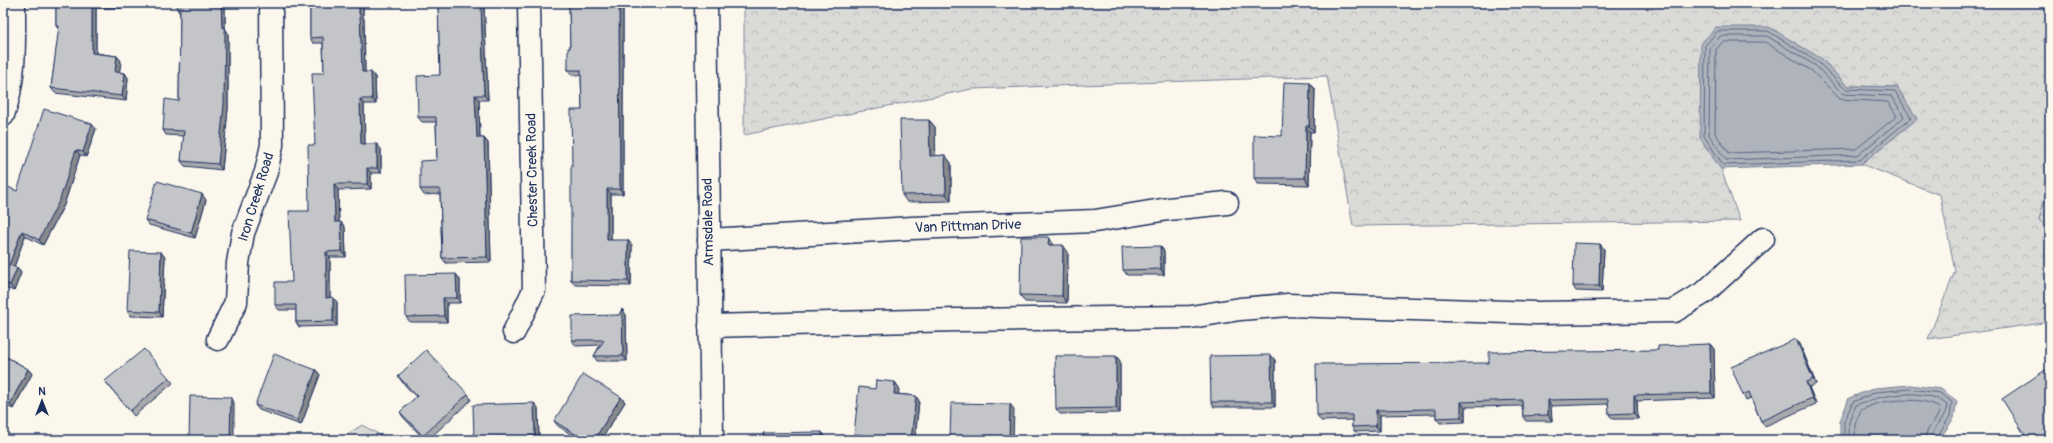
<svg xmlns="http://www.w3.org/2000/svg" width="2053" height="443" font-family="Pangolin,sans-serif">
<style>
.forest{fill:url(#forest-crowns);stroke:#7a849a}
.wetland{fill:url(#wetland-marsh);stroke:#7a849a}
.water{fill:#afb3bb;stroke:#747e96}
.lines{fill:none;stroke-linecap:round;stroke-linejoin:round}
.shore{stroke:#566483;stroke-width:1}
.minor-casing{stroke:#1b2f5e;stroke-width:25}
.minor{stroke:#fbf7ec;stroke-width:22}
.wall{fill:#a8a9ad;stroke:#1b2f5e}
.shaded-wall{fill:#888a8d;stroke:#1b2f5e}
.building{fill:#c3c5c9;stroke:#1b2f5e}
.labels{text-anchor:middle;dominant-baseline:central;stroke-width:3;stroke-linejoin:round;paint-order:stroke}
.street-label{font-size:14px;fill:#1b2f5e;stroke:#fbf7ec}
</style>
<defs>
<pattern id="forest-crowns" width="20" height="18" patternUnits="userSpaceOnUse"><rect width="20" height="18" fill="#dadad7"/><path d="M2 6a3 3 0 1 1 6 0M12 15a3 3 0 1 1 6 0" fill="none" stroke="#babbbb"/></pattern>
<pattern id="wetland-marsh" width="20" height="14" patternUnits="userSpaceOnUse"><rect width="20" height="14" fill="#dadad7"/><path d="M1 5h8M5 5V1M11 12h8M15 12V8" fill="none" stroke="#babbbb"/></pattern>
</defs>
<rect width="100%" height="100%" fill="#fbf7ec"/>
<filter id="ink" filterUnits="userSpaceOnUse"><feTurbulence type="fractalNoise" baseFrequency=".025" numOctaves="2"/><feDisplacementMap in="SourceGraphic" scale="8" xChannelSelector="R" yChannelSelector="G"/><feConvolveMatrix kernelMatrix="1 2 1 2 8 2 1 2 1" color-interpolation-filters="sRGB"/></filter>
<g filter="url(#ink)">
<g class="forest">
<polygon points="744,3 2050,3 2050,181 2039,220 2050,228 2050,322 1928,339 1955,271 1940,195 1861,164 1917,119 1897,87 1847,86 1822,59 1700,138 1721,169 1740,221 1353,226 1327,76 972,89 744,135"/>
<polygon points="362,425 389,440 338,440"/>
</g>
<polygon class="wetland" points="2050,181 2050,228 2039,220"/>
<g class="water">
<polygon points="1716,27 1769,27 1822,59 1847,86 1897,87 1917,119 1861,164 1721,169 1700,138 1701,44"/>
<polygon points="1910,385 1941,389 1957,401 1954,418 1939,440 1840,440 1840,421 1849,398 1875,388"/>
</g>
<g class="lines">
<g class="shore">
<polygon points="1718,31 1768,31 1819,63 1845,89 1895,91 1911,118 1860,160 1723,165 1704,136 1705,46"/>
<polygon points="1721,36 1767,36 1816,66 1843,94 1892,96 1904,117 1858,155 1726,160 1709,135 1710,48"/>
<polygon points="1723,42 1765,42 1812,71 1840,99 1888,102 1897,116 1856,149 1729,153 1715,133 1716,50"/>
<polyline points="1844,440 1844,421 1853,402 1876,392 1910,389 1940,393 1952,402 1950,416 1936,440"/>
<path d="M1849 440V422L1856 405C1880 395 1926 386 1947 405 1946 419 1932 427 1931 440"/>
<path d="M1855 440V424L1861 410C1867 408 1873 404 1879 403 1893 399 1930 398 1940 408 1939 420 1925 427 1925 440"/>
</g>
<g class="minor-casing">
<g id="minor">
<polyline points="706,3 712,440"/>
<path d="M3 115C16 79 14 40 14 3"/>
<polyline points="709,240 912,228 1095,221 1168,209 1227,203"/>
<polyline points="710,326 958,320 1191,317 1240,309 1288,305 1536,313 1674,311 1705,292 1763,239"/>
<polyline points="514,332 534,290 529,3"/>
<polyline points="218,339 236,302 238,263 243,233 266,172 272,145 271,3"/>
</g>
</g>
<use href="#minor" class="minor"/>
</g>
<g class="wall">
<polygon points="56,3 122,3 122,8 96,8 96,53 117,56 121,61 119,72 125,73 128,78 126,101 55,93 51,88 59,30 56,26"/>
<polygon points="225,3 225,28 228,33 228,109 222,170 185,166 181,161 184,136 166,135 163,130 179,101 180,14 177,9"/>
<polygon points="310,3 363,3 363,17 364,19 365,72 375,77 376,104 364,104 365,144 381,149 381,173 371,173 371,189 338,190 339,222 345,227 346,257 330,257 330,297 337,302 337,326 299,327 296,322 296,310 279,310 275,305 292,282 309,211 315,145 324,73 323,43 313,43 310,38"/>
<polygon points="438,3 484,3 488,100 479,100 480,138 484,138 488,143 491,262 446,263 442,258 440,194 424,195 420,189 437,160 436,122 422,122 418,117 440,75"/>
<polygon points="569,3 623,3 623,194 611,194 611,240 632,245 631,286 575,285 571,280 572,167 582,110 581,75 572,75 568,70 570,48"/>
<polygon points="1310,83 1315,89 1314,132 1310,132 1309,185 1258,184 1254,178 1282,136"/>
<polygon points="929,120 935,127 935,156 945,155 951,163 951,201 907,202 902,195"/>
<polygon points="96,129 86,157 80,155 64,205 43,245 25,236 14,267 17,268 21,273 14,291 3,287 3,197 17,191"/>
<polygon points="206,200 195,238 149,225 145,220"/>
<polygon points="1600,244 1604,249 1602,292 1576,291 1573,286"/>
<polygon points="1054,245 1068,252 1067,303 1025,302 1020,295"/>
<polygon points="1160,246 1164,251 1164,275 1127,275 1123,270"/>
<polygon points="165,257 162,317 131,316 127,310"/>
<polygon points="456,274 460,280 460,303 447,303 447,322 410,322 406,317"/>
<polygon points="622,309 626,315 627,361 597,361 594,356 600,345 576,346 572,340 619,315"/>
<polygon points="1796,339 1800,344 1816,384 1809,387 1816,404 1765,426 1761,421 1751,398 1746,400 1743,395"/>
<polygon points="1710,344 1714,349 1715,398 1637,401 1638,419 1612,419 1609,414 1609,404 1551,406 1552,421 1526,421 1523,416 1522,406 1465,407 1465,422 1440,423 1436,418 1436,414 1380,415 1380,431 1355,432 1352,427 1352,420 1321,421 1317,415 1489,363 1658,350"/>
<polygon points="3,355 28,369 32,374 13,409 3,404"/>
<polygon points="1116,356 1120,361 1120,413 1060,414 1056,409"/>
<polygon points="1275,360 1275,407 1214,407 1211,402"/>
<polygon points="316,370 320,375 301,425 259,410 255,405"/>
<polygon points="398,376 468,394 471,400 428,440 425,440 403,417 400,412 416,397 402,382"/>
<polygon points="169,378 173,383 134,416 109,386 105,381"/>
<polygon points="895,382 899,388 898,394 916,396 919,401 915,440 858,439 854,434 875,389"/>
<polygon points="621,397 625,402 601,440 580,440 558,426 554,421"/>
<polygon points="534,403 538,408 539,440 476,440 474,438"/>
</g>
<g class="shaded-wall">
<polygon points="92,3 96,8 96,58 92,53"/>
<polygon points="119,3 122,3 122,8"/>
<polygon points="221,3 225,3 225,28 228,33 228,109 222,170 218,164 222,27"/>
<polygon points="359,3 363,3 363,17 364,19 365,77 362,72 359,14"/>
<polygon points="481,3 484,3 488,100 484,95"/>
<polygon points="619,3 623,3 623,194 620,189"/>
<polygon points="117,56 121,61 119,77 115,72"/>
<polygon points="371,72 375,77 376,104 372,99"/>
<polygon points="125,73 128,78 126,101 122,96"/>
<polygon points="1310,83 1315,89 1314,132 1309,126"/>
<polygon points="475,95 479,100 480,143 477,138"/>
<polygon points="360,99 364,104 365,149 361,144"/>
<polygon points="929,120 935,127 936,163 930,156"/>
<polygon points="92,124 96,129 86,157 83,152"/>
<polygon points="1306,126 1310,132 1309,185 1305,178"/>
<polygon points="484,138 488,143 491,262 487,257"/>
<polygon points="377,144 381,149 381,173 377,168"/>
<polygon points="76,150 80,155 64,205 43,245 39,240"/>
<polygon points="945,155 951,163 951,201 946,194"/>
<polygon points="367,168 371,173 371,189 367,184"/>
<polygon points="334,184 338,190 339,227 335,222"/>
<polygon points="607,189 611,194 611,245 607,240"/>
<polygon points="202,194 206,200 195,238 191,233"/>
<polygon points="341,222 345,227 346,257 342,251"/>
<polygon points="22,231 25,236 13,270 9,265"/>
<polygon points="1049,237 1054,245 1048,245"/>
<polygon points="628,240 632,245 631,286 628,281"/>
<polygon points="1600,244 1604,249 1602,292 1599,286"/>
<polygon points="1063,245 1068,252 1067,303 1062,296"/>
<polygon points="1160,246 1164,251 1164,275 1161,269"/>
<polygon points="161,252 165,257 162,317 159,312"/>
<polygon points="326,252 330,257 330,303 326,298"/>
<polygon points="17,268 21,273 14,291 10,285"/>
<polygon points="456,274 460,280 460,303 457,298"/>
<polygon points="333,297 337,302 337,326 333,321"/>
<polygon points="443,298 447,303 447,322 444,316"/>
<polygon points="622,309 626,315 627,361 623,356"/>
<polygon points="1796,339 1800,344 1816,384 1813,379"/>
<polygon points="1710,344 1714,349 1715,398 1711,393"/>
<polygon points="1271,355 1275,360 1275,407 1272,402"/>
<polygon points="1116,356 1120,361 1120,413 1116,408"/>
<polygon points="28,369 32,374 13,409 10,404"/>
<polygon points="316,370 320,375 301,425 297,420"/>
<polygon points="895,382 899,388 898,399 894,394"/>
<polygon points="1806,382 1809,387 1816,404 1812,398"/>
<polygon points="1634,395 1637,401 1638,419 1634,413"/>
<polygon points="916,396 919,401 915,440 911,440"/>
<polygon points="231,397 234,402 234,440 230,440"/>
<polygon points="621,397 625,402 601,440 594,440"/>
<polygon points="1548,400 1551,406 1552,421 1548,415"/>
<polygon points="1461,402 1465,407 1465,422 1461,417"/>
<polygon points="534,403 538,408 539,440 535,436"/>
<polygon points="1010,404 1014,409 1013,440 1009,440"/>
<polygon points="1376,410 1380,415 1380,431 1376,426"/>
<polygon points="822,432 826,437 826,440 822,440"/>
</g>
<g class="building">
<polygon points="56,3 119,3 92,3 92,53 117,56 115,72 125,73 122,96 51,88 59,26 56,26"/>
<polygon points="177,3 221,3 222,27 225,27 224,104 218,164 181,161 184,131 163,130 165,99 179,101 180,9 177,9"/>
<polygon points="310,3 359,3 359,14 360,14 362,72 371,72 372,99 360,99 361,144 377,144 377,168 367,168 367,184 334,184 335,222 341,222 342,251 326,252 326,298 333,297 333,321 296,322 296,305 275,305 275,282 292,282 289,211 309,211 308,145 315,145 312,73 324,73 323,37 310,38"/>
<polygon points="438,3 481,3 484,95 475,95 477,138 484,138 487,257 442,258 440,189 420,189 420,161 437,160 436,117 418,117 417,76 440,75"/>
<polygon points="569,3 619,3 620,189 607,189 607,240 628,240 628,281 571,280 571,167 572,167 571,110 582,110 581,70 568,70 568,48 570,48"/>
<polygon points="1284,82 1310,83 1309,126 1306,126 1305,178 1254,178 1254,135 1282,136"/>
<polygon points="44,109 92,124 83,152 76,150 60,199 39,240 22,231 9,265 17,268 10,285 3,283 3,197 8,187 17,191"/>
<polygon points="900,120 929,120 930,156 945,155 946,194 902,195"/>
<polygon points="157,181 202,194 191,233 145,220"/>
<polygon points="1021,237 1049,237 1048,245 1063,245 1062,296 1020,295"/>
<polygon points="1574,243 1600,244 1599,286 1573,286"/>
<polygon points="1160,246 1161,269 1123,270 1122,247"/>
<polygon points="130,251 161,252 159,312 127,310"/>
<polygon points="456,274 457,298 443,298 444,316 406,317 405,275"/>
<polygon points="622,309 623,356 594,356 604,340 572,340 572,316 619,315"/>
<polygon points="1796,339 1813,379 1806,382 1812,398 1761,421 1749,392 1743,395 1731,367"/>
<polygon points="1710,344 1711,393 1634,395 1634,413 1609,414 1608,399 1548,400 1548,415 1523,416 1522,400 1461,402 1461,417 1436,418 1436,409 1376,410 1376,426 1352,427 1352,415 1317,415 1316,364 1489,363 1489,352 1658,350 1658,346"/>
<polygon points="144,349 169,378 130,411 105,381"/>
<polygon points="426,350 468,394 423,436 400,412 417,396 398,376"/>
<polygon points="274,354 316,370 297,420 255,405"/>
<polygon points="3,355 28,369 10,404 3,400"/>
<polygon points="1271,355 1272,402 1211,402 1210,356"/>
<polygon points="1055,356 1116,356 1116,408 1056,409"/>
<polygon points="2050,367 2050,440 2028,440 2002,399"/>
<polygon points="583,374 621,397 594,440 585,440 554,421"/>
<polygon points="876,380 895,382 894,394 916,396 911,440 885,440 885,438 854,434 859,387 875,389"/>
<polygon points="190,396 231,397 230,440 189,440"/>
<polygon points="534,403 535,436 474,438 473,405"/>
<polygon points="951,403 1010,404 1009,440 950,440"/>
<polygon points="822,432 822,440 763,440 763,433"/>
</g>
</g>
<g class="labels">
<g class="street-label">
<text transform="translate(532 170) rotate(-91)">Chester Creek Road</text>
<text transform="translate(256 197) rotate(-73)">Iron Creek Road</text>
<text transform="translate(708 222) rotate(-91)">Armsdale Road</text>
<text transform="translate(968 226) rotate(-2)">Van Pittman Drive</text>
</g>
</g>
<rect width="2053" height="443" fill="none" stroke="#fbf7ec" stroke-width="16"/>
<rect x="8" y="8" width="2037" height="427" fill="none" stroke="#1b2f5e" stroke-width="1.5" filter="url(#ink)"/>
<g transform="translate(42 401)" stroke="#fbf7ec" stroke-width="3" paint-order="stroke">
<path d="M0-3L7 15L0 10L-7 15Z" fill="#1b2f5e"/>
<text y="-6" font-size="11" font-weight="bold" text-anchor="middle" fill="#1b2f5e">N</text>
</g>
</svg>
